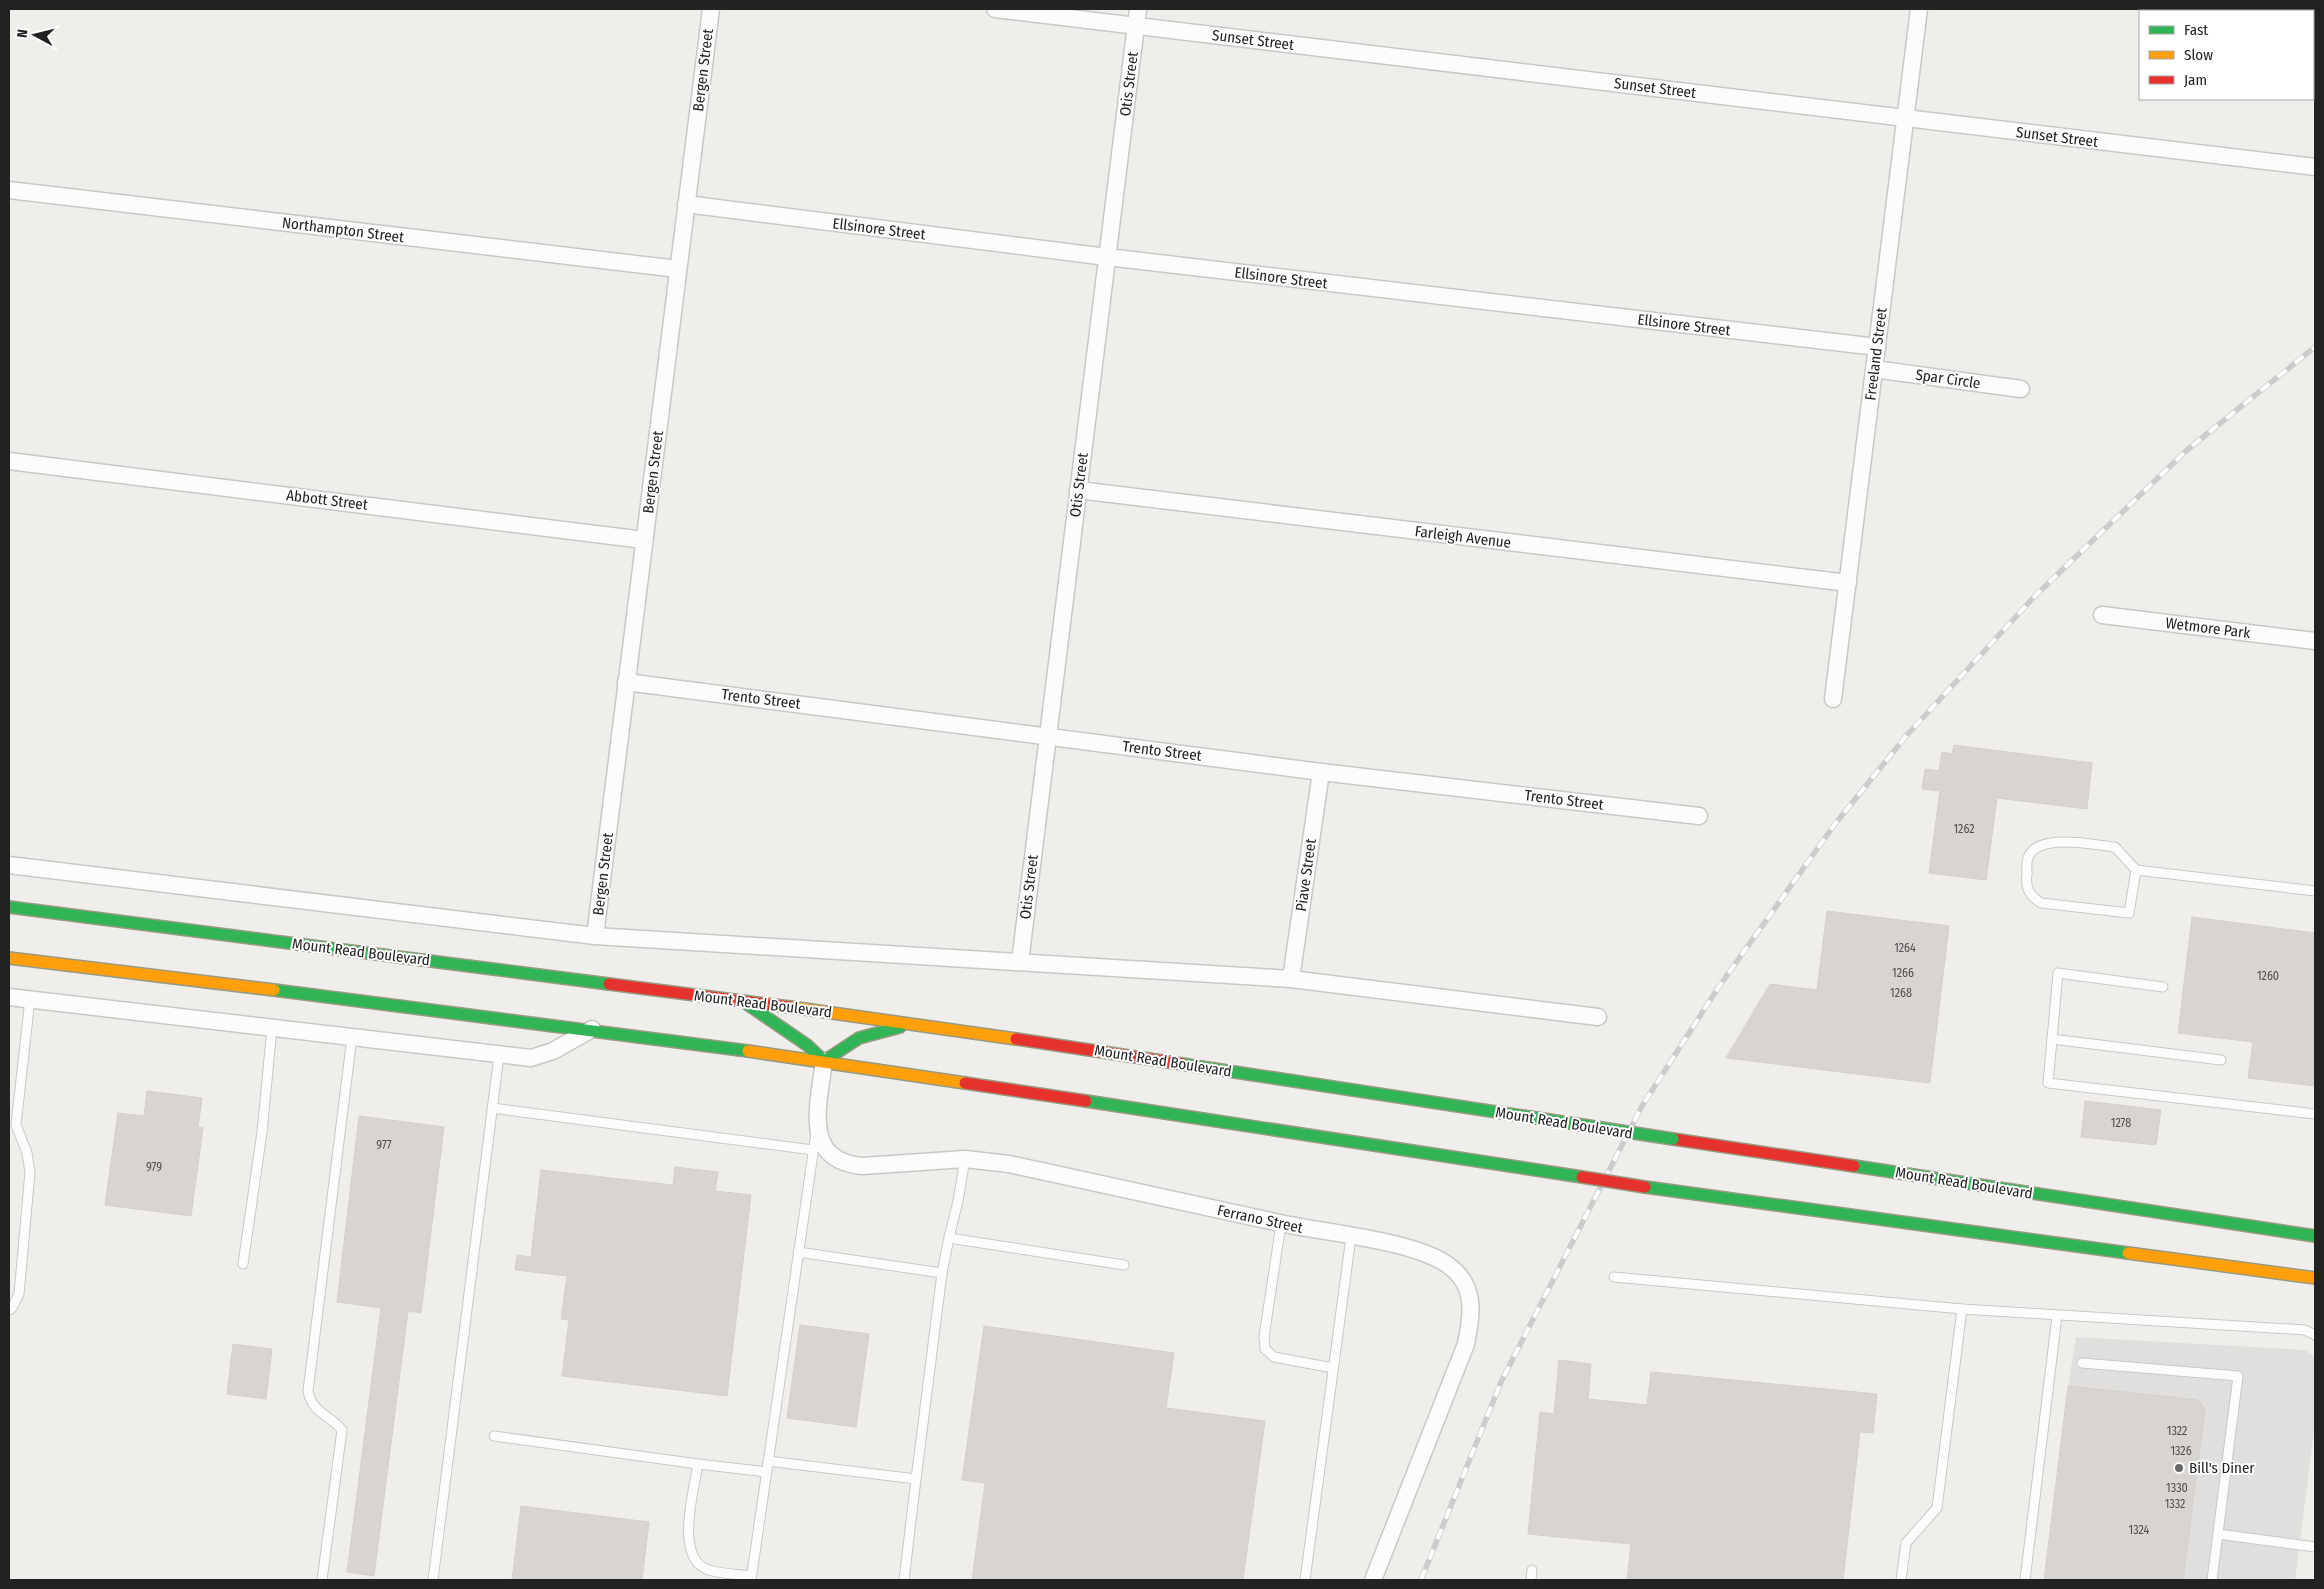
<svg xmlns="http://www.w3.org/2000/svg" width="2324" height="1589" font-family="'Fira Sans Condensed',sans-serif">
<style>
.parking{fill:#e0dfde}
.building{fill:#d7d4d2;stroke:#d3d0cc}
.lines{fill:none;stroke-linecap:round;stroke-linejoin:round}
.lane-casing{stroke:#c9c8c7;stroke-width:11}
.street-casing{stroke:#c9c8c7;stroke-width:19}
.fast-casing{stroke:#999a82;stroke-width:14}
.slow-casing{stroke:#999a82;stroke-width:14}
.jam-casing{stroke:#999a82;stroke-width:14}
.lane{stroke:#fdfcfc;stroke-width:9}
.street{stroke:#fdfcfc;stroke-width:16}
.fast{stroke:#30b455;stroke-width:11}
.slow{stroke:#ff9f0a;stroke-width:11}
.jam{stroke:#e5322d;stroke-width:11}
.rail-casing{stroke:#ccc;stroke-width:5.5}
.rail{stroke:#fff;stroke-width:4;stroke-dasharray:11;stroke-linecap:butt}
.fast-bridge-casing{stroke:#999a82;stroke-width:14;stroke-linecap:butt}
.jam-bridge-casing{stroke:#999a82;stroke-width:14;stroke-linecap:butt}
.fast-bridge{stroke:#30b455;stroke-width:11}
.jam-bridge{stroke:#e5322d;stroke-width:11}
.poi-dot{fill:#6a6968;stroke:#fff;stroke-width:2}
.labels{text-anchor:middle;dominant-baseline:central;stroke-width:4;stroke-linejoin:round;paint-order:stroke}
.number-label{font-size:12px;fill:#4f4e4e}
.street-label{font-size:15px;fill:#222;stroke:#fff}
.poi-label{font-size:15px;fill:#222;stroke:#fff;text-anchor:start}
</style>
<rect width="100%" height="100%" fill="#f0eeeb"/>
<polygon class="parking" points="2076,1337 2305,1350 2313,1355 2315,1362 2315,1423 2295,1580 2183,1580 2205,1410 2198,1400 2068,1386"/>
<g class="building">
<polygon points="1954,745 2092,763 2087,809 1997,798 1986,880 1929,873 1940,791 1922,789 1925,769 1939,771 1942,752 1952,754"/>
<polygon points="1827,911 1949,926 1930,1083 1726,1058 1770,984 1817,990"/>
<polygon points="2192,917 2315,933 2315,1086 2248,1078 2253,1042 2178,1033"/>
<polygon points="147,1091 202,1098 198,1127 203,1128 191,1216 105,1205 118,1113 144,1116"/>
<polygon points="2085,1101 2161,1110 2156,1145 2081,1137"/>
<polygon points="359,1116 444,1127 421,1313 408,1311 374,1576 347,1572 381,1308 337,1302"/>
<polygon points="675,1167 718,1172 715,1191 751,1195 727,1396 562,1376 569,1320 561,1319 567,1276 515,1270 517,1255 531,1257 541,1170 673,1185"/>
<polygon points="800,1325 869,1334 856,1427 787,1418"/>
<polygon points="984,1326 1174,1353 1166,1408 1265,1421 1243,1580 972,1580 985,1483 962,1480"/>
<polygon points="233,1344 272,1349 266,1399 227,1394"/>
<polygon points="1559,1360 1591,1364 1588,1399 1647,1405 1651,1372 1877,1394 1873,1433 1860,1432 1843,1580 1627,1580 1631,1544 1528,1534 1540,1412 1554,1414"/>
<polygon points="2068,1386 2198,1400 2205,1409 2183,1580 2044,1580"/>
<polygon points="521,1506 649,1522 642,1580 512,1580"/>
</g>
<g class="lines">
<g class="lane-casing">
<g id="lane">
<path d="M2136 870 2129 913 2041 903C2029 895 2025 888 2027 874 2027 869 2026 863 2028 858 2037 832 2093 845 2115 847L2136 870 2315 891"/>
<polyline points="2163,987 2058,973 2048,1083 2315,1114"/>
<polyline points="2052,1039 2221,1060"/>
<polyline points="492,1108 813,1150"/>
<polyline points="1281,1224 1264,1337 1265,1349 1274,1357 1333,1368"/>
<polyline points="949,1238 958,1201 965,1159"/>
<polyline points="243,1264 262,1132 272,1028"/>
<polyline points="942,1273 949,1238 1124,1265"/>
<polyline points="1614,1277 1962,1309 2305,1330 2315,1335"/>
<polyline points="9,1310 12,1308 19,1294 30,1172 27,1153 16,1125 30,999"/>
<polyline points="2082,1363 2238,1376 2212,1580"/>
<polyline points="494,1436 698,1464"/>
<polyline points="768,1461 916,1479 942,1273 798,1252"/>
<polyline points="2218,1534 2315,1547"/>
<path d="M751 1576C738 1574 718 1574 706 1569 675 1555 694 1490 698 1464L767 1472"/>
<path d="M322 1580 342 1430C330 1415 312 1413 308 1391L352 1037"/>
<polyline points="433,1580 499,1055"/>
<polyline points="751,1580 816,1133"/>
<polyline points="904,1580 916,1479"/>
<polyline points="1305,1580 1351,1237"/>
<polyline points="1531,1580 1532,1570"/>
<polyline points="1901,1580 1906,1543 1937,1508 1962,1309"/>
<polyline points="2025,1580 2057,1316"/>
</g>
</g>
<g class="street-casing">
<g id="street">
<polyline points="995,9 2315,167"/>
<polyline points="9,190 678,269"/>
<polyline points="686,204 1107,257 1877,347"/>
<polyline points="1874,369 2021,389"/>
<polyline points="9,461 644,540"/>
<polyline points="1078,490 1848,583"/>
<polyline points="2102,615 2315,641"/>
<polyline points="626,682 1321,772 1699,816"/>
<polyline points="1833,699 1919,9"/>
<polyline points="9,865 595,936 1291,979 1598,1017"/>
<polyline points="595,936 711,9"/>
<polyline points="1020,962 1138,9"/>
<polyline points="1291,979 1321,772"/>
<polyline points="9,997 531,1058 553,1051 592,1029"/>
<path d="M824 1061C819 1104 801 1160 862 1166L965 1159 1009 1164C1099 1184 1189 1204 1280 1223 1325 1233 1412 1240 1448 1265 1477 1286 1472 1315 1466 1344L1373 1580"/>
</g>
</g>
<g class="fast-casing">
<g id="fast">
<polyline points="9,907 609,984"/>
<polyline points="274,990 748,1051"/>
<polyline points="747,1004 807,1045 824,1061"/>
<polyline points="824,1061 859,1038 900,1027"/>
<polyline points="1182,1064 1608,1129"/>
<polyline points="1086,1101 1582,1177"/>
<polyline points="1854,1166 2315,1236"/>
<polyline points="1645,1187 2128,1253"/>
</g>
</g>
<g class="slow-casing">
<g id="slow">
<polyline points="9,958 274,990"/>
<polyline points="790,1007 1016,1039"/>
<polyline points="748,1051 965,1083"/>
<polyline points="2128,1253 2315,1278"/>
</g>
</g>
<g class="jam-casing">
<g id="jam">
<polyline points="609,984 790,1007"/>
<polyline points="1016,1039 1182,1064"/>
<polyline points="965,1083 1086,1101"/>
<polyline points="1673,1139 1854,1166"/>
</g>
</g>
<use href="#lane" class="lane"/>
<use href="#street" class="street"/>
<use href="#fast" class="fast"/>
<use href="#slow" class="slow"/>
<use href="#jam" class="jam"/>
<g class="rail-casing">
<polyline id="rail" points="1421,1580 1501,1382 1642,1106 1720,985 1835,824 1907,735 2034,597 2187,450 2315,347"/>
</g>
<use href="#rail" class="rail"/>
<g class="fast-bridge-casing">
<polyline id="fast-bridge" points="1608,1129 1673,1139"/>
</g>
<g class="jam-bridge-casing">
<polyline id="jam-bridge" points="1582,1177 1645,1187"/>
</g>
<use href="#fast-bridge" class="fast-bridge"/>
<use href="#jam-bridge" class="jam-bridge"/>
</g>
<circle class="poi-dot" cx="2179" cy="1468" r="5"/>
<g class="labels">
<g class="number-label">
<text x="1964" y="829">1262</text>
<text x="1905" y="948">1264</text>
<text x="1903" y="973">1266</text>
<text x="2268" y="976">1260</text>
<text x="1901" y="993">1268</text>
<text x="2121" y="1123">1278</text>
<text x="384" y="1145">977</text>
<text x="154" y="1167">979</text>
<text x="2177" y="1431">1322</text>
<text x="2181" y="1451">1326</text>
<text x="2177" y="1488">1330</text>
<text x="2175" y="1504">1332</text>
<text x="2139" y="1530">1324</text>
</g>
<g class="street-label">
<text transform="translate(1253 40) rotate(7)">Sunset Street</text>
<text transform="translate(703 70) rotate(-83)">Bergen Street</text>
<text transform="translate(1129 84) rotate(-83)">Otis Street</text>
<text transform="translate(1655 88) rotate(7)">Sunset Street</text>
<text transform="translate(2057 137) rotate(7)">Sunset Street</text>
<text transform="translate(879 229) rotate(7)">Ellsinore Street</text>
<text transform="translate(343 230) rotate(7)">Northampton Street</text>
<text transform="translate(1281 278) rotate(7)">Ellsinore Street</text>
<text transform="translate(1684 325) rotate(7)">Ellsinore Street</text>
<text transform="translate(1876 354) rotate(-83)">Freeland Street</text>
<text transform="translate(1948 379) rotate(8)">Spar Circle</text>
<text transform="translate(653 472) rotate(-83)">Bergen Street</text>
<text transform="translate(1079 485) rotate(-83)">Otis Street</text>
<text transform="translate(327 500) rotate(7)">Abbott Street</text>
<text transform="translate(1463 537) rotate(7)">Farleigh Avenue</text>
<text transform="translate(2208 628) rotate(7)">Wetmore Park</text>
<text transform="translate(761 699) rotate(7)">Trento Street</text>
<text transform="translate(1162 751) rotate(7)">Trento Street</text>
<text transform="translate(1564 800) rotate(7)">Trento Street</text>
<text transform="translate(603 874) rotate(-83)">Bergen Street</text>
<text transform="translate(1306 875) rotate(-82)">Piave Street</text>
<text transform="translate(1029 887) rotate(-83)">Otis Street</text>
<text transform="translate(361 952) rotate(7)">Mount Read Boulevard</text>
<text transform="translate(763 1004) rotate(7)">Mount Read Boulevard</text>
<text transform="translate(1163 1061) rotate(9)">Mount Read Boulevard</text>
<text transform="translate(1564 1123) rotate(9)">Mount Read Boulevard</text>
<text transform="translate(1964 1183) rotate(9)">Mount Read Boulevard</text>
<text transform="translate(1260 1219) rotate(12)">Ferrano Street</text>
</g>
<g class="poi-label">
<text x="2189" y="1468">Bill's Diner</text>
</g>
</g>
<rect width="2324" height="1589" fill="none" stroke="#222222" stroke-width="20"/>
<rect x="2139" y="10" width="175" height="90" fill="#ffffff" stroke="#a7a7a7"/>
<rect x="2149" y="26" width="25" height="8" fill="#30b455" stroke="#a7a7a7"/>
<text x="2184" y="35" font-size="15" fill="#222222">Fast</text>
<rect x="2149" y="51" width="25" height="8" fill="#ff9f0a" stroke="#a7a7a7"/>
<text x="2184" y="60" font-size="15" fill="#222222">Slow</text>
<rect x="2149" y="76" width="25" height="8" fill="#e5322d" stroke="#a7a7a7"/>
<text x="2184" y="85" font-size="15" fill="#222222">Jam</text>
<g transform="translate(35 35) rotate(277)" stroke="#ffffff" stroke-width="4" paint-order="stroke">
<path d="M0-4L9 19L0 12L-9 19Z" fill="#222222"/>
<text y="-8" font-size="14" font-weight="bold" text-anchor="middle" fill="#222222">N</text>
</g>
</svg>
